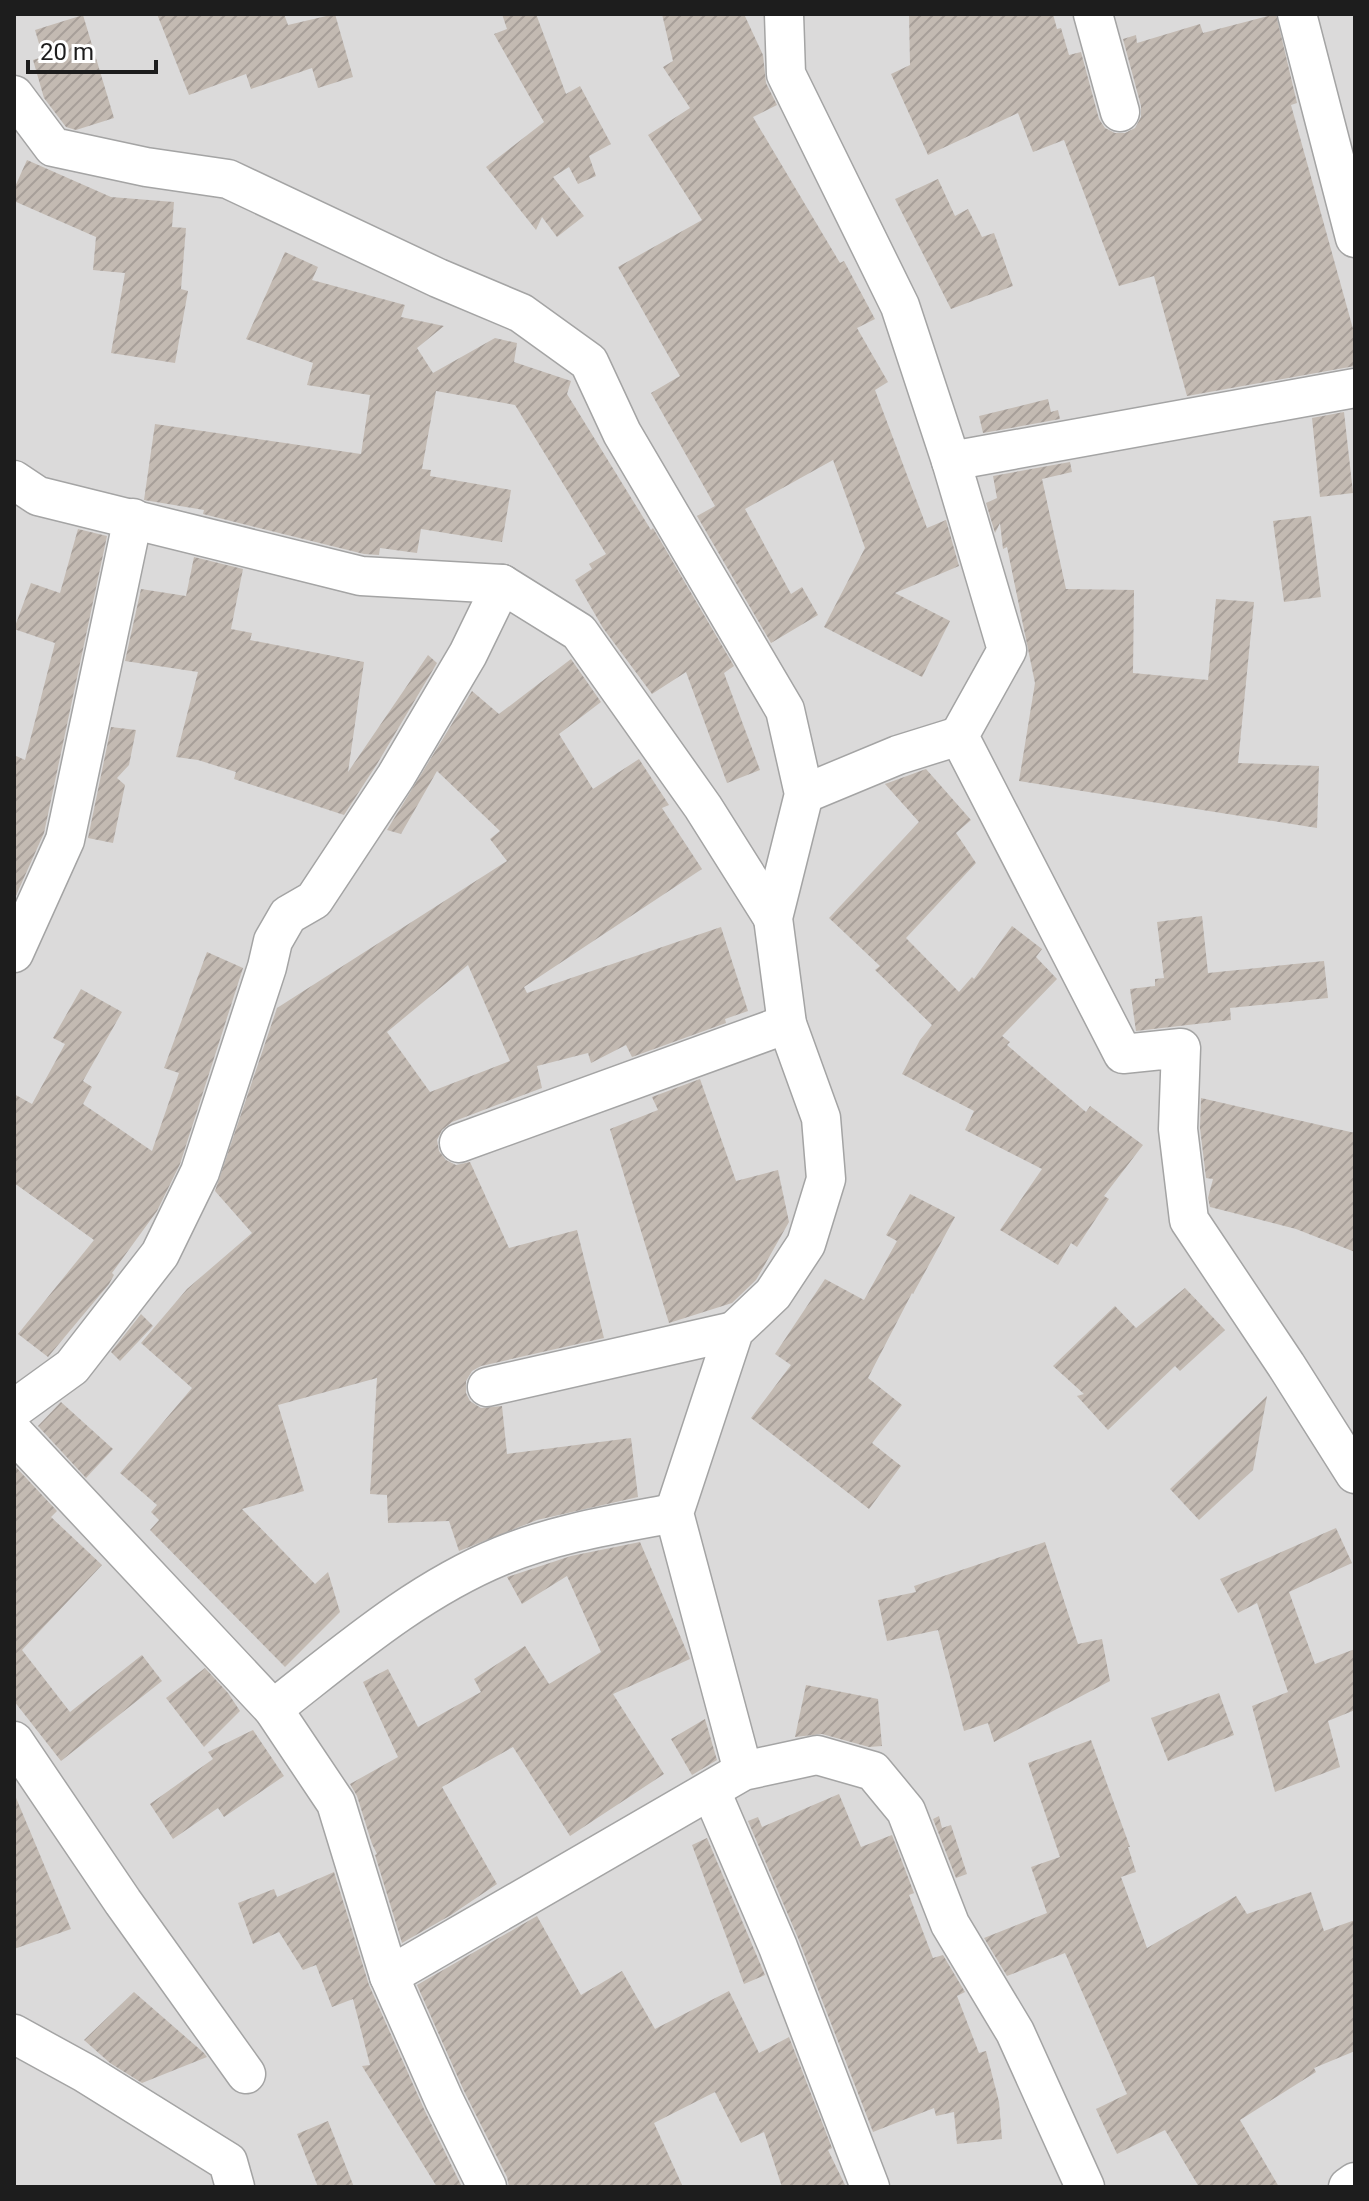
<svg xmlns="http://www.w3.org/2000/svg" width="1369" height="2201" viewBox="0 0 1369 2201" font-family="Roboto,sans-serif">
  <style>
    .residential { fill: #dbdada }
    .building { fill: url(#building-hatch); fill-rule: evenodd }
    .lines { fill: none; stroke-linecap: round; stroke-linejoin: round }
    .street-casing { stroke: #a4a4a4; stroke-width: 41 }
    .street { stroke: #fff; stroke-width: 38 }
  </style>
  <defs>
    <pattern id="building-hatch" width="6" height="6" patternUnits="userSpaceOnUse" patternTransform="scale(2)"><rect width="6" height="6" fill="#c3bab2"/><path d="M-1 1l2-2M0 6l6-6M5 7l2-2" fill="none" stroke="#a79f99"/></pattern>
  </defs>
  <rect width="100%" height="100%" fill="#eeebe3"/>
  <rect class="residential" x="14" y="14" width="1341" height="2173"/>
  <g class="building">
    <path d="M157 14H284L288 25 335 14 353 77 318 88 312 68 251 89 246 74 189 95Z"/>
    <path d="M502 14H536L566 94 580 86 611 144 589 156 596 176 578 184 569 167 553 177 584 216 557 237 542 217 536 230 486 167 544 122 494 34 507 29Z"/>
    <path d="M662 14H744L763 55 766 83 777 105 753 117 840 263 844 261 875 319 857 328 888 382 875 390 927 528 946 520 959 566 895 593 950 621 922 677 824 627 865 548 833 460 745 509 791 594 802 587 818 615 771 643 697 516 715 506 651 393 680 376 618 267 702 220 648 135 690 108 663 67 673 61Z"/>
    <path d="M909 14H1053L1057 29 1061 28 1069 55 1081 52 1099 119 1105 128 1115 133H1125L1135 128 1141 117V106L1123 39 1136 35 1137 43 1200 24 1203 33 1276 14 1297 103 1291 105 1355 336V366L1187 396 1154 276 1119 286 1064 140 1033 152 1018 113 928 155 891 74 910 65Z"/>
    <path d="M83 15 114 118 76 130 66 127 44 98 33 60 43 57 35 30Z"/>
    <path d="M27 160 111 197 174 202 172 227 186 228 181 289 188 291 175 363 111 353 125 273 93 270 96 237 14 201V189Z"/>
    <path d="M938 179 955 216 968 209 982 237 994 233 1013 286 951 309 895 199Z"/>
    <path d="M285 252 318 267 312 280 405 305 401 317 444 326 417 348 433 373 495 338 517 343 514 362 571 381 567 394 651 530 653 528 734 666 724 673 760 770 727 783 686 672 652 694 603 628 575 580 592 569 589 564 606 554 515 405 436 391 422 469 431 470 430 476 511 490 502 542 421 529 417 553 380 548 379 555 364 554 203 514 204 510 144 500 155 424 361 454 370 395 307 385 313 363 246 339Z"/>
    <path d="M1048 399 1051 412 1058 410 1060 419 983 433 979 416Z"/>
    <path d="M1344 412 1353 493 1320 497 1312 418Z"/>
    <path d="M1070 462 1072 472 1042 479 1066 589 1134 590 1133 673 1208 680 1216 599 1254 602 1238 763 1319 766 1317 828 1019 781 1035 683 1007 547 1003 549 1000 523 995 533 986 503 997 498 993 476Z"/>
    <path d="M1311 516 1321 597 1284 602 1273 521Z"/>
    <path d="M78 529 107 536 44 833 14 900V755L25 760 55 643 14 629 31 583 60 593Z"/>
    <path d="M194 557 243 569 231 629 252 633 250 640 364 662 348 772 428 655 437 663 377 764 344 815 234 779 236 772 198 760 176 757 198 672 125 661 141 589 186 596Z"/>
    <path d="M571 659 601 702 559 734 593 789 639 759 669 805 662 808 702 869 524 987 527 993 721 927 748 1011 725 1019 726 1023 632 1057 626 1045 591 1063 588 1053 537 1066 542 1088 452 1122 442 1130 437 1140 439 1151 446 1160 456 1165 470 1162 509 1248 577 1230 604 1338 481 1366 472 1371 466 1381V1393L470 1401 481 1408 502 1406 507 1454 631 1438 638 1497 537 1520 459 1551 449 1521 388 1523 387 1495 370 1494 377 1378 278 1405 304 1491 242 1509 315 1584 328 1572 340 1612 285 1667 150 1530 159 1520 151 1512 157 1505 120 1473 192 1388 141 1343 187 1289 252 1233 215 1191 277 1008 507 861 490 839 500 831 437 771 401 834 387 830 472 691 499 714ZM468 965 510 1061 430 1092 387 1032Z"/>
    <path d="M111 727 136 730 129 765 117 778 125 785 113 843 88 838Z"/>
    <path d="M926 769 971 820 956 833 976 863 906 938 959 992 972 977 974 979 1012 926 1042 949 1036 957 1057 979 1002 1036 1010 1042 1007 1045 1086 1112 1090 1106 1143 1145 1104 1196 1109 1199 1077 1247 1071 1243 1058 1265 1000 1230 1042 1169 965 1130 974 1111 902 1074 920 1040 932 1025 875 970 880 966 829 918 919 822 885 784Z"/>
    <path d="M1202 916 1208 973 1324 961 1328 998 1230 1008 1231 1020 1136 1031 1130 989 1155 986V979L1164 978 1157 922Z"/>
    <path d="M207 952 243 968 180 1164 157 1211 112 1273 114 1275 109 1284 48 1357 18 1334 94 1240 14 1183V1094L32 1104 65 1044 53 1038 81 989 122 1012 83 1081 92 1087 83 1104 152 1151 179 1073 164 1068Z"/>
    <path d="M700 1079 736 1181 778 1170 789 1222 756 1280 732 1303 669 1323 610 1129 658 1110 652 1097Z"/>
    <path d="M1201 1098 1355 1133V1252L1296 1229 1210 1207 1208 1198 1213 1179 1206 1178 1200 1128Z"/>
    <path d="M910 1194 955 1217 913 1294 912 1293 868 1378 902 1405 872 1443 901 1466 869 1509 751 1418 791 1365 775 1354 825 1279 864 1300 897 1241 886 1235Z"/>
    <path d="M1185 1288 1225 1330 1180 1371 1175 1366 1108 1430 1077 1396 1084 1394 1053 1366 1115 1306 1136 1328Z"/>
    <path d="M141 1314 153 1326 120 1361 111 1352Z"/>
    <path d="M1267 1396 1253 1470 1199 1520 1170 1489Z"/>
    <path d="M61 1402 113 1449 86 1478 38 1426Z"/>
    <path d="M14 1465 57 1511 51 1517 102 1565 22 1650 70 1712 142 1655 162 1681 61 1761 14 1701Z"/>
    <path d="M1336 1528 1352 1563 1289 1592 1315 1664 1355 1649V1710L1328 1721 1340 1767 1275 1792 1252 1706 1288 1692 1257 1603 1238 1613 1220 1579Z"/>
    <path d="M640 1542 690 1659 613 1694 664 1774 570 1836 513 1747 442 1787 497 1884 451 1915 402 1943 375 1855 377 1854 372 1844 357 1796 350 1784 398 1757 363 1682 388 1669 418 1727 481 1692 474 1679 525 1646 549 1684 601 1652 567 1576 522 1604 507 1577 571 1556Z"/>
    <path d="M1045 1542 1078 1644 1102 1639 1110 1681 994 1742 988 1723 964 1731 938 1630 887 1641 878 1600 916 1592 914 1586Z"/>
    <path d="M205 1668 228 1693 240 1711 204 1747 166 1698Z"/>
    <path d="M806 1685 878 1699 882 1746 869 1747 822 1734 795 1737Z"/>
    <path d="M1219 1693 1234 1735 1168 1761 1151 1718Z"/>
    <path d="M705 1719 717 1760 692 1775 671 1739Z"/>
    <path d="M253 1730 284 1776 224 1817 218 1808 173 1839 150 1804 213 1759 208 1752Z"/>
    <path d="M1091 1740 1130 1847H1128L1136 1872 1121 1877 1147 1948 1236 1896 1247 1914 1311 1892 1324 1931 1355 1920V2051L1314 2068 1316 2072 1240 2120 1279 2187H1199L1165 2130 1117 2154 1096 2109 1127 2094 1065 1953 1007 1976 984 1938 1047 1913 1031 1867 1060 1857 1028 1763Z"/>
    <path d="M14 1793 71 1929 14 1949Z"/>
    <path d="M839 1794 861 1847 892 1835 914 1893 909 1895 933 1958 943 1955 965 1992 957 1996 979 2053 986 2051 999 2102 1002 2139 957 2144 954 2112 936 2116 934 2108 873 2132 798 1938 748 1821 758 1817 762 1827Z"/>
    <path d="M939 1816 942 1828 951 1825 967 1874 956 1878 933 1819Z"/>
    <path d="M707 1838 765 1975 744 1984 692 1845Z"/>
    <path d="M334 1872 369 1985 424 2109 462 2187H437L362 2066 370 2065 353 1999 332 2007 316 1965 303 1970 279 1932 253 1944 238 1903 274 1889 277 1897Z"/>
    <path d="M537 1916 581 1995 622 1971 655 2029 729 1991 759 2053 789 2037 832 2148 828 2150 846 2187H782L764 2132 741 2143 715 2092 654 2123 683 2187H509L507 2177 464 2091 417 1985Z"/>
    <path d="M134 1992 204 2053 207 2057 142 2083 110 2063 84 2040Z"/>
    <path d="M328 2121 354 2187H318L297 2134Z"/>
  </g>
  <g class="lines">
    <defs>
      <g id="street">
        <path d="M784 14 786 74 900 306 951 461 1007 650 959 736 1123 1054 1181 1048 1178 1129 1189 1220 1286 1365 1355 1474"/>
        <path d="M1093 14 1120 112"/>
        <path d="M1297 14 1355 238"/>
        <path d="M14 95 53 147 146 167 228 179 438 278 521 313 589 362 622 433 785 710 804 794 773 918 787 1024 821 1118 826 1179 806 1244 773 1294 734 1331 674 1513 743 1771"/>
        <path d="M951 461 1355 388"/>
        <path d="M14 480 38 496 361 576 502 584 579 632 703 807 773 918"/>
        <path d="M804 794 898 755 959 736"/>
        <path d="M14 953 65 840 133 518"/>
        <path d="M459 1143 787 1024"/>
        <path d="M487 1387 734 1331"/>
        <path d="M14 1409 72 1367 160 1254 200 1172 267 967 273 941 288 915 314 900 396 776 468 654 502 584"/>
        <path d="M14 1433 273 1709 336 1803 389 1976 444 2100 487 2187"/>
        <path d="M273 1709C345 1653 416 1591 501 1556 557 1533 616 1524 674 1513"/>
        <path d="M14 1741 123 1902 246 2074"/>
        <path d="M711 1791 778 1947 870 2187"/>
        <path d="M389 1976 743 1771 817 1755 873 1771 906 1811 950 1924 1015 2032 1085 2187"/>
        <path d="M14 2034 85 2073 228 2162 235 2187"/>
        <path d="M1348 2187 1355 2182"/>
      </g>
    </defs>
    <use href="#street" class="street-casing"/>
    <use href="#street" class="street"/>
  </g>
  <rect width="1369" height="2201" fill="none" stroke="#1d1d1d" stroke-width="32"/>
  <path d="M28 60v12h128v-12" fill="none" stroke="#1d1d1d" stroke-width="4"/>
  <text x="40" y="60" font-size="24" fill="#1d1d1d" stroke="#ffffff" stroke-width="6" paint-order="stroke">20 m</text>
</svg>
